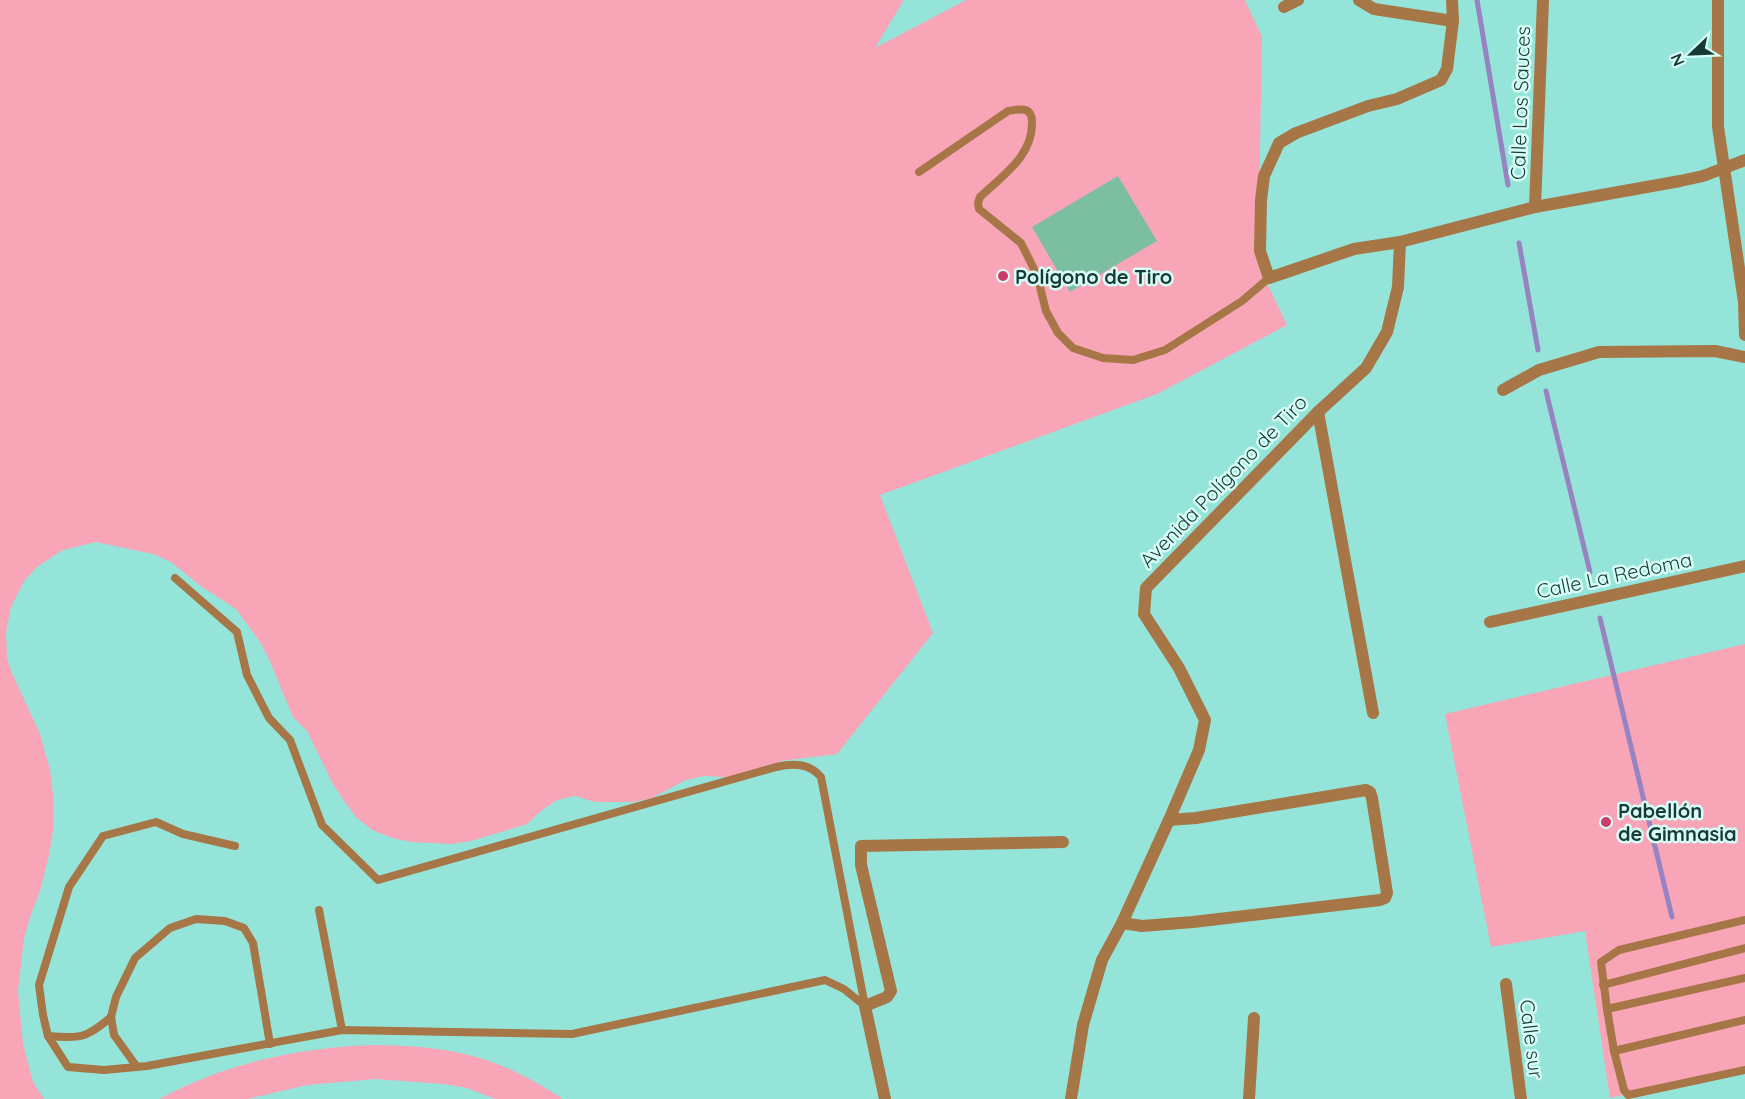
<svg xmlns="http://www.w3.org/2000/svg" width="1745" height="1099" viewBox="0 0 1745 1099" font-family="Quicksand,sans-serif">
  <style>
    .green { fill: #f8a5b7 }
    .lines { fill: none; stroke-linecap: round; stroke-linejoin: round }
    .stream { stroke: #9782c2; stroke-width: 5 }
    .building { fill: #7cbea1 }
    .service { stroke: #a67646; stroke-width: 8 }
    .minor { stroke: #a67646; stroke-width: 12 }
    .poi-dot { fill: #ca3d6a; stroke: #d7fdf7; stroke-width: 2 }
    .labels { text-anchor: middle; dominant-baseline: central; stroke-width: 5; stroke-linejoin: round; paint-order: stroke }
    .street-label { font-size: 20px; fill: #183935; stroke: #d7fdf7 }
    .poi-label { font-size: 20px; font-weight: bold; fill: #183935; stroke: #d7fdf7; text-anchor: start }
  </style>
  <rect width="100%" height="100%" fill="#95e4da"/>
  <g class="green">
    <path d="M0 0H904L875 48 966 0H1245L1262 37 1258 264 1287 325 1157 394 880 495 933 633 837 754 780 761 772 769 742 778 704 776 686 780 652 798 633 802H595L575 796 557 800 541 811 527 824 471 841 451 844 411 842 392 838 372 830 356 817 344 801 333 784 307 731 293 717 269 659 260 642 236 609 202 587 171 562 153 554 96 542 63 550 38 566 24 581 11 607 6 632 7 657 11 671 40 734 50 770 53 794V831L49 855 40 891 31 914 24 939 18 991 23 1044 33 1082 44 1099H0Z"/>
    <path d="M1745 644V1067L1610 1098 1585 931 1491 947 1445 714Z"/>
    <path d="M375 1045C452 1046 498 1056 563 1099H495L467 1088 443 1084 375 1079 307 1085 248 1099H159C226 1063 300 1047 375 1045Z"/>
  </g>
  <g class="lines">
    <g class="stream">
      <path d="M1477 0 1508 185"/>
      <path d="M1519 243 1538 350"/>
      <path d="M1546 391 1590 572"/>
      <path d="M1600 618 1672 917"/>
    </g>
  </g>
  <path class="building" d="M1118 176 1157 241 1070 292 1032 227Z"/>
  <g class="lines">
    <g class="service">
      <path d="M919 172 1008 111C1020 109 1032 106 1032 122 1033 156 1003 175 980 197L978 203 979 209 1021 243 1037 275 1046 311 1058 333 1073 348 1103 358 1133 360 1165 350 1242 301 1269 278"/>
      <path d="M175 578 237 632 247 675 269 718 290 740 322 825 378 880 776 767C793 763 809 763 821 777L865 1006"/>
      <path d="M235 846 183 834 156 822 103 836 69 887 39 985 43 1015 48 1036 68 1067 104 1070 147 1066 342 1030 572 1034 825 980 844 989 865 1006"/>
      <path d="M319 910 342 1030"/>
      <path d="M1745 920 1619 950 1601 962 1607 1009 1745 978"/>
      <path d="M1603 985 1745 948"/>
      <path d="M1607 1009 1614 1051 1624 1090 1628 1095 1745 1070"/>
      <path d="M48 1036C80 1039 87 1038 111 1017"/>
      <path d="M1614 1051 1745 1020"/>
      <path d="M137 1067 114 1035 111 1017 116 997 135 958 170 928 196 919 225 921 244 928 253 943 270 1044"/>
    </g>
    <g class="minor">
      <path d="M1359 0 1374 9 1453 21"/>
      <path d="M1718 0V127L1744 302 1745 335"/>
      <path d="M1284 7 1298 0"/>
      <path d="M1535 207 1543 0"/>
      <path d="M1400 242 1354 249 1269 278 1260 251 1261 200 1264 176 1279 143 1296 133 1368 106 1397 99 1441 80 1447 69 1453 21 1452 0"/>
      <path d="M1503 390 1539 370 1599 352 1715 351 1745 357"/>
      <path d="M1318 412 1373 713"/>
      <path d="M1490 622 1745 566"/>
      <path d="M1122 923 1142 926 1193 922 1380 900 1385 898 1387 893 1372 798 1370 792 1366 790 1196 818 1169 820"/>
      <path d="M1506 984 1521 1099"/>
      <path d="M885 1099 865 1006 887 997 891 991 861 865V846L1063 842"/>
      <path d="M1071 1099 1083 1025 1102 960 1122 923 1169 820 1199 750 1205 720 1179 668 1144 614 1146 588 1318 412 1366 368 1387 332 1398 287 1400 242 1535 207 1680 181 1703 176 1745 160"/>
      <path d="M1249 1099 1254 1018"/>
    </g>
  </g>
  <g class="poi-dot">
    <circle cx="1003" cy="276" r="6"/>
    <circle cx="1606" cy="822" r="6"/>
  </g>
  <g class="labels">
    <g class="street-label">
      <text transform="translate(1520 103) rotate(-88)">Calle Los Sauces</text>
      <text transform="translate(1223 481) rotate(-46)">Avenida Polígono de Tiro</text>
      <text transform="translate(1614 575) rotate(-12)">Calle La Redoma</text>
      <text transform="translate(1532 1039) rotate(83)">Calle sur</text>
    </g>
    <g class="poi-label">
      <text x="1015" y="276">Polígono de Tiro</text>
      <text x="1618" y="810">Pabellón<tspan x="1618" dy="23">de Gimnasia</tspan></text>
    </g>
  </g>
  <g transform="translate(1691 54) rotate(247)" stroke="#d7fdf7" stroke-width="4.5" paint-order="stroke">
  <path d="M0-4.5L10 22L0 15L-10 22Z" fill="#183935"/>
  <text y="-9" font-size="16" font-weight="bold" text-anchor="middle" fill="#183935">N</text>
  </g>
</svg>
